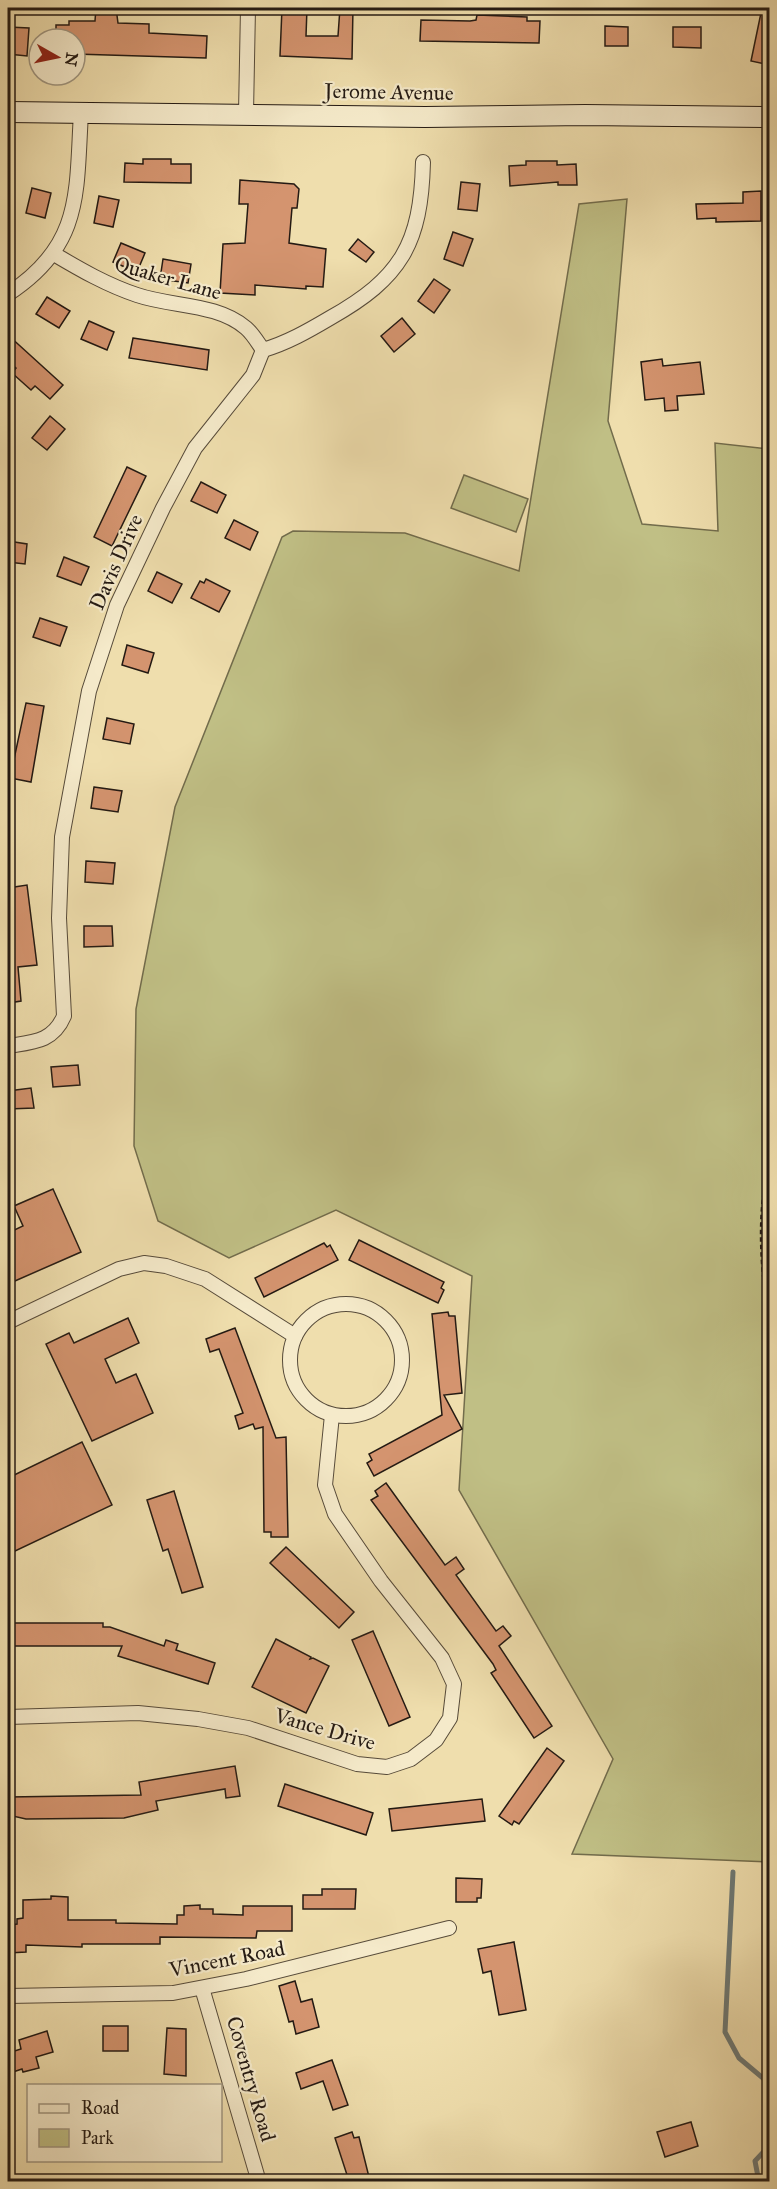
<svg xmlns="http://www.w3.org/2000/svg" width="777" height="2189" viewBox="0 0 777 2189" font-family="'IM FELL Great Primer',serif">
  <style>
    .green { fill: #c0bf85; stroke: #726c4c; stroke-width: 1.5 }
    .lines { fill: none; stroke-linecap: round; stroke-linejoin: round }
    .stream { stroke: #6e7975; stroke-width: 5 }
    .building { fill: #d4946f; stroke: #241a13; stroke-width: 1.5 }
    .minor-casing { stroke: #574b3a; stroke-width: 16 }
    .secondary-casing { stroke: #241a13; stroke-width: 22 }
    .path { stroke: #241a13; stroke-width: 3; stroke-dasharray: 4.5 3; stroke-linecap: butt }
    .minor { stroke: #f5eaca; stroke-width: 14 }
    .secondary { stroke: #f5eaca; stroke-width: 20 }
    .labels { text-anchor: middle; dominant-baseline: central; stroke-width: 4.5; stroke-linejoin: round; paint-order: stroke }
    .street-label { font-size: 21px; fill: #241a13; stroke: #f5eaca }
  </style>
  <rect width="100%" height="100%" fill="#efdead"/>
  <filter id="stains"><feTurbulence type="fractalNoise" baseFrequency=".00333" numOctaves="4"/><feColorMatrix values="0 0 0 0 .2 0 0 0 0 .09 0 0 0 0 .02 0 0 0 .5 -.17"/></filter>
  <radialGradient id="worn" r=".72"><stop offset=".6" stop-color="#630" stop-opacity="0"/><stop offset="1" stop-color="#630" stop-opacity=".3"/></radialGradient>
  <g class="green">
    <path d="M627 199 608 421 642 524 718 531 715 443 769 449V1862L572 1854 613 1759 459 1490 472 1276 336 1210 229 1258 158 1221 134 1146 136 1009 175 807 282 537 293 531 405 533 519 571 579 204Z"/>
    <path d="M464 475 528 499 516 532 451 508Z"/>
  </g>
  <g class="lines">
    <g class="stream">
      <path d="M733 1872 725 2032 739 2058 770 2084"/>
      <path d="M759 2182 755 2161 770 2145"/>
    </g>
  </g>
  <g class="building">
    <path d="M96 8H116L118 23 149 24V33L207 36 206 58 75 54V39H56V25H69V21H95Z"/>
    <path d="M282 8H307L306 36H338L340 8H353L352 59 280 56Z"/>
    <path d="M762 8H770V65L751 61Z"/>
    <path d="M477 15 527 17V21H540L539 43 420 41 421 20 470 21 476 20Z"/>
    <path d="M605 26 628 27V46H605Z"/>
    <path d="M8 27 29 28 27 56 8 54Z"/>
    <path d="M673 27H701V48L673 47Z"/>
    <path d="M143 159H171V164H191V183L124 182 125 163 143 164Z"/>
    <path d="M526 161H557V165L576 164 577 185H558V182L510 186 509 166 526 165Z"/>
    <path d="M240 180 294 184 299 189 297 208H292L289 243 326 249 323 287 306 286V289L255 285V295L220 293 223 244 245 243 248 204H239Z"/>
    <path d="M461 182 480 184 477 211 458 209Z"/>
    <path d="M32 188 51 193 45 218 26 213Z"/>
    <path d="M761 191V221L716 222V218L697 219 696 204 743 203V192Z"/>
    <path d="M99 196 119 200 113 227 94 223Z"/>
    <path d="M453 232 473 239 463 266 444 259Z"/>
    <path d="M358 239 374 252 366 262 349 250Z"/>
    <path d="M121 243 145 253 137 272 113 262Z"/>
    <path d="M163 259 191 264 188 283 160 279Z"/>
    <path d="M434 279 450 290 434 313 418 301Z"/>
    <path d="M47 297 70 311 59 328 36 314Z"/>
    <path d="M402 318 415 334 394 352 381 336Z"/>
    <path d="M89 321 114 332 107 350 81 339Z"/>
    <path d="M8 335 63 385 50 399 35 386 31 390 12 373 16 368 8 361Z"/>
    <path d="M133 338 209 350 207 370 129 358Z"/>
    <path d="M662 359 663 366 700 362 704 394 677 396 678 410 665 411 664 398 645 400 641 362Z"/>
    <path d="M50 416 65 429 47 450 32 438Z"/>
    <path d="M127 467 146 476 112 546 94 537Z"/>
    <path d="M201 482 226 495 217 513 191 501Z"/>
    <path d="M234 520 258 532 250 550 225 538Z"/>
    <path d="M8 541 27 544 25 564 8 562Z"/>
    <path d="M64 557 89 567 81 585 57 576Z"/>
    <path d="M157 572 182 584 172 603 148 591Z"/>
    <path d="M206 579 230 591 219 612 191 598 200 581 204 583Z"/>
    <path d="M40 618 67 627 60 646 33 637Z"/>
    <path d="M127 645 154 653 148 673 122 665Z"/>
    <path d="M26 703 44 706 31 782 10 778Z"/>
    <path d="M107 718 134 724 130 744 103 739Z"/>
    <path d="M94 787 122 791 118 812 91 808Z"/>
    <path d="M86 861 115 863 113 884 85 882Z"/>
    <path d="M27 885 37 965 18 967 21 1001 8 1003 9 948H14V938L8 888Z"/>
    <path d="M84 926H112L113 946 84 947Z"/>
    <path d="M78 1065 80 1085 53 1087 51 1067Z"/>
    <path d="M31 1088 34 1108 8 1109V1091Z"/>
    <path d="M53 1189 81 1252 8 1284V1233L23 1226 14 1206Z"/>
    <path d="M359 1240 444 1282 441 1288 444 1290 438 1303 349 1260Z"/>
    <path d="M324 1243 327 1247 330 1245 338 1260 264 1297 255 1278Z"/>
    <path d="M448 1312 449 1316H455L462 1393 444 1395 462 1429 374 1476 367 1463 372 1460 369 1454 442 1415 432 1314Z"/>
    <path d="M128 1318 139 1343 105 1359 116 1383 136 1374 153 1413 92 1441 46 1344 69 1333 74 1343Z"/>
    <path d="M235 1328 276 1438 286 1437 288 1537H271V1532H264L263 1427 255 1429 253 1424 239 1429 235 1416 243 1413 219 1349 210 1352 206 1339Z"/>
    <path d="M82 1442 112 1505 13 1552 8 1541V1478Z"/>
    <path d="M386 1483 445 1565 456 1557 464 1569 456 1575 496 1631 503 1626 511 1636 499 1646 552 1726 534 1738 491 1673 496 1670 493 1664 371 1500 378 1496 375 1491Z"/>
    <path d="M174 1491 203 1587 182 1593 168 1549 163 1551 147 1500Z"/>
    <path d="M286 1547 354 1612 339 1628 270 1563Z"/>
    <path d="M10 1623H103V1627H110L164 1646 166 1640 178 1644 176 1650 215 1663 208 1684 118 1656 122 1646H10Z"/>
    <path d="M373 1631 410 1717 389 1726 352 1640Z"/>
    <path d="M276 1639 311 1657 310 1659 313 1658 329 1666 306 1713 252 1687Z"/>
    <path d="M547 1748 564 1761 519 1824 514 1821 512 1825 499 1816Z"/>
    <path d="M235 1766 240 1796 226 1798 225 1789 156 1801 158 1810 124 1818 26 1819 8 1815V1797L141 1795 139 1782Z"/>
    <path d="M285 1784 373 1813 366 1835 278 1806Z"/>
    <path d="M482 1799 485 1821 392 1831 389 1809Z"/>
    <path d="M456 1878 482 1879 481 1898H477V1902H456Z"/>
    <path d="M322 1889H356L355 1909H303V1895H322Z"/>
    <path d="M51 1896 68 1897V1920H116V1923L177 1924V1915H184V1906L200 1905V1909H213V1914L243 1915V1906H292V1931H257L256 1938 160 1937V1944H82V1947L26 1945V1952L8 1953V1925L17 1924V1919L23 1918V1900L51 1899Z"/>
    <path d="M514 1942 526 2010 499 2015 491 1971 483 1973 478 1949Z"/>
    <path d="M295 1981 301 2002 312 1999 319 2027 296 2034 293 2021 289 2022 279 1986Z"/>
    <rect x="103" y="2026" width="25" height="25"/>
    <path d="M167 2028 186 2029V2076L164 2074Z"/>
    <path d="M47 2031 53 2052 36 2057 39 2068 23 2072 22 2069 13 2072 8 2053 21 2049 19 2040Z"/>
    <path d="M332 2060 348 2105 333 2110 323 2081 301 2089 296 2073Z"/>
    <path d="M691 2122 698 2146 665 2157 657 2132Z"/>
    <path d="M352 2132 354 2138 359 2137 370 2181H349L335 2138Z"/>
  </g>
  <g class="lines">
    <defs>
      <g id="minor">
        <path d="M246 113 248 8"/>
        <path d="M54 254C81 270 107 285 137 295 172 307 217 303 246 328 253 334 258 343 263 350"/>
        <path d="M8 294C83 245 76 193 81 113"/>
        <path d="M263 350C287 343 308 331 330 318 401 278 421 244 423 162"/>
        <path d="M8 1046C33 1042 53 1042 64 1016L59 918 62 837 89 691 117 605 163 508 195 448 253 375 263 350"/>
        <circle cx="346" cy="1360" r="56"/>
        <path d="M8 1322 119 1269 144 1263 166 1266 205 1279 295 1336"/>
        <path d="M8 1717 138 1713 198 1719 248 1728 357 1764 387 1767 411 1759 436 1740 450 1718 454 1684 442 1658 381 1581 335 1514 325 1485 332 1415"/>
        <path d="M202 1988 259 2182"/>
        <path d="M8 1996 173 1993 246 1979 449 1928"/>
      </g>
      <path id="secondary" d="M8 112 425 117 585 115 770 117"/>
    </defs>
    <use href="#minor" class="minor-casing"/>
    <use href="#secondary" class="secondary-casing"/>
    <path class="path" d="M770 1163C756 1211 761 1275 770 1324"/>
    <use href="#minor" class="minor"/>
    <use href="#secondary" class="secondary"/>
  </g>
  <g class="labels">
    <g class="street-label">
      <text transform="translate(389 92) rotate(1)">Jerome Avenue</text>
      <text transform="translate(168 278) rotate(16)">Quaker Lane</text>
      <text transform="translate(116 562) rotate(-66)">Davis Drive</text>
      <text transform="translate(325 1729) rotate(16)">Vance Drive</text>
      <text transform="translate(227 1959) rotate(-11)">Vincent Road</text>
      <text transform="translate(251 2079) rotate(74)">Coventry Road</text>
    </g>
  </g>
  <rect width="777" height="2189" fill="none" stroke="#efdead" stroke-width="30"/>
  <rect x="9" y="9" width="759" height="2171" fill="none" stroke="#241a13" stroke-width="3"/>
  <rect x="15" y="15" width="747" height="2159" fill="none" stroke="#241a13" stroke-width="1.5"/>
  <rect x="27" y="2084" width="195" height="78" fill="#f5eaca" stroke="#a19781" stroke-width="1.5"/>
  <rect x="39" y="2104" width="30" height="9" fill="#f5eaca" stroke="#a19781" stroke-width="1.5"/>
  <text x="81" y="2114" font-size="18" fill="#241a13">Road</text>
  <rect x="39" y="2129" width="30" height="18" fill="#c0bf85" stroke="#a19781" stroke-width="1.5"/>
  <text x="81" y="2144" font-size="18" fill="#241a13">Park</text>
  <g transform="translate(57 57) rotate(99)"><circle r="28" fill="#f5eaca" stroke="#a19781" stroke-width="1.5"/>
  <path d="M0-4.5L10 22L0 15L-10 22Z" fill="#8f2418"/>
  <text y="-9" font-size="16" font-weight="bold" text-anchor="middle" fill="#241a13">N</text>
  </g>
  <rect width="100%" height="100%" filter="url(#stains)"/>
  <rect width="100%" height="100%" fill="url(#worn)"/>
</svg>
